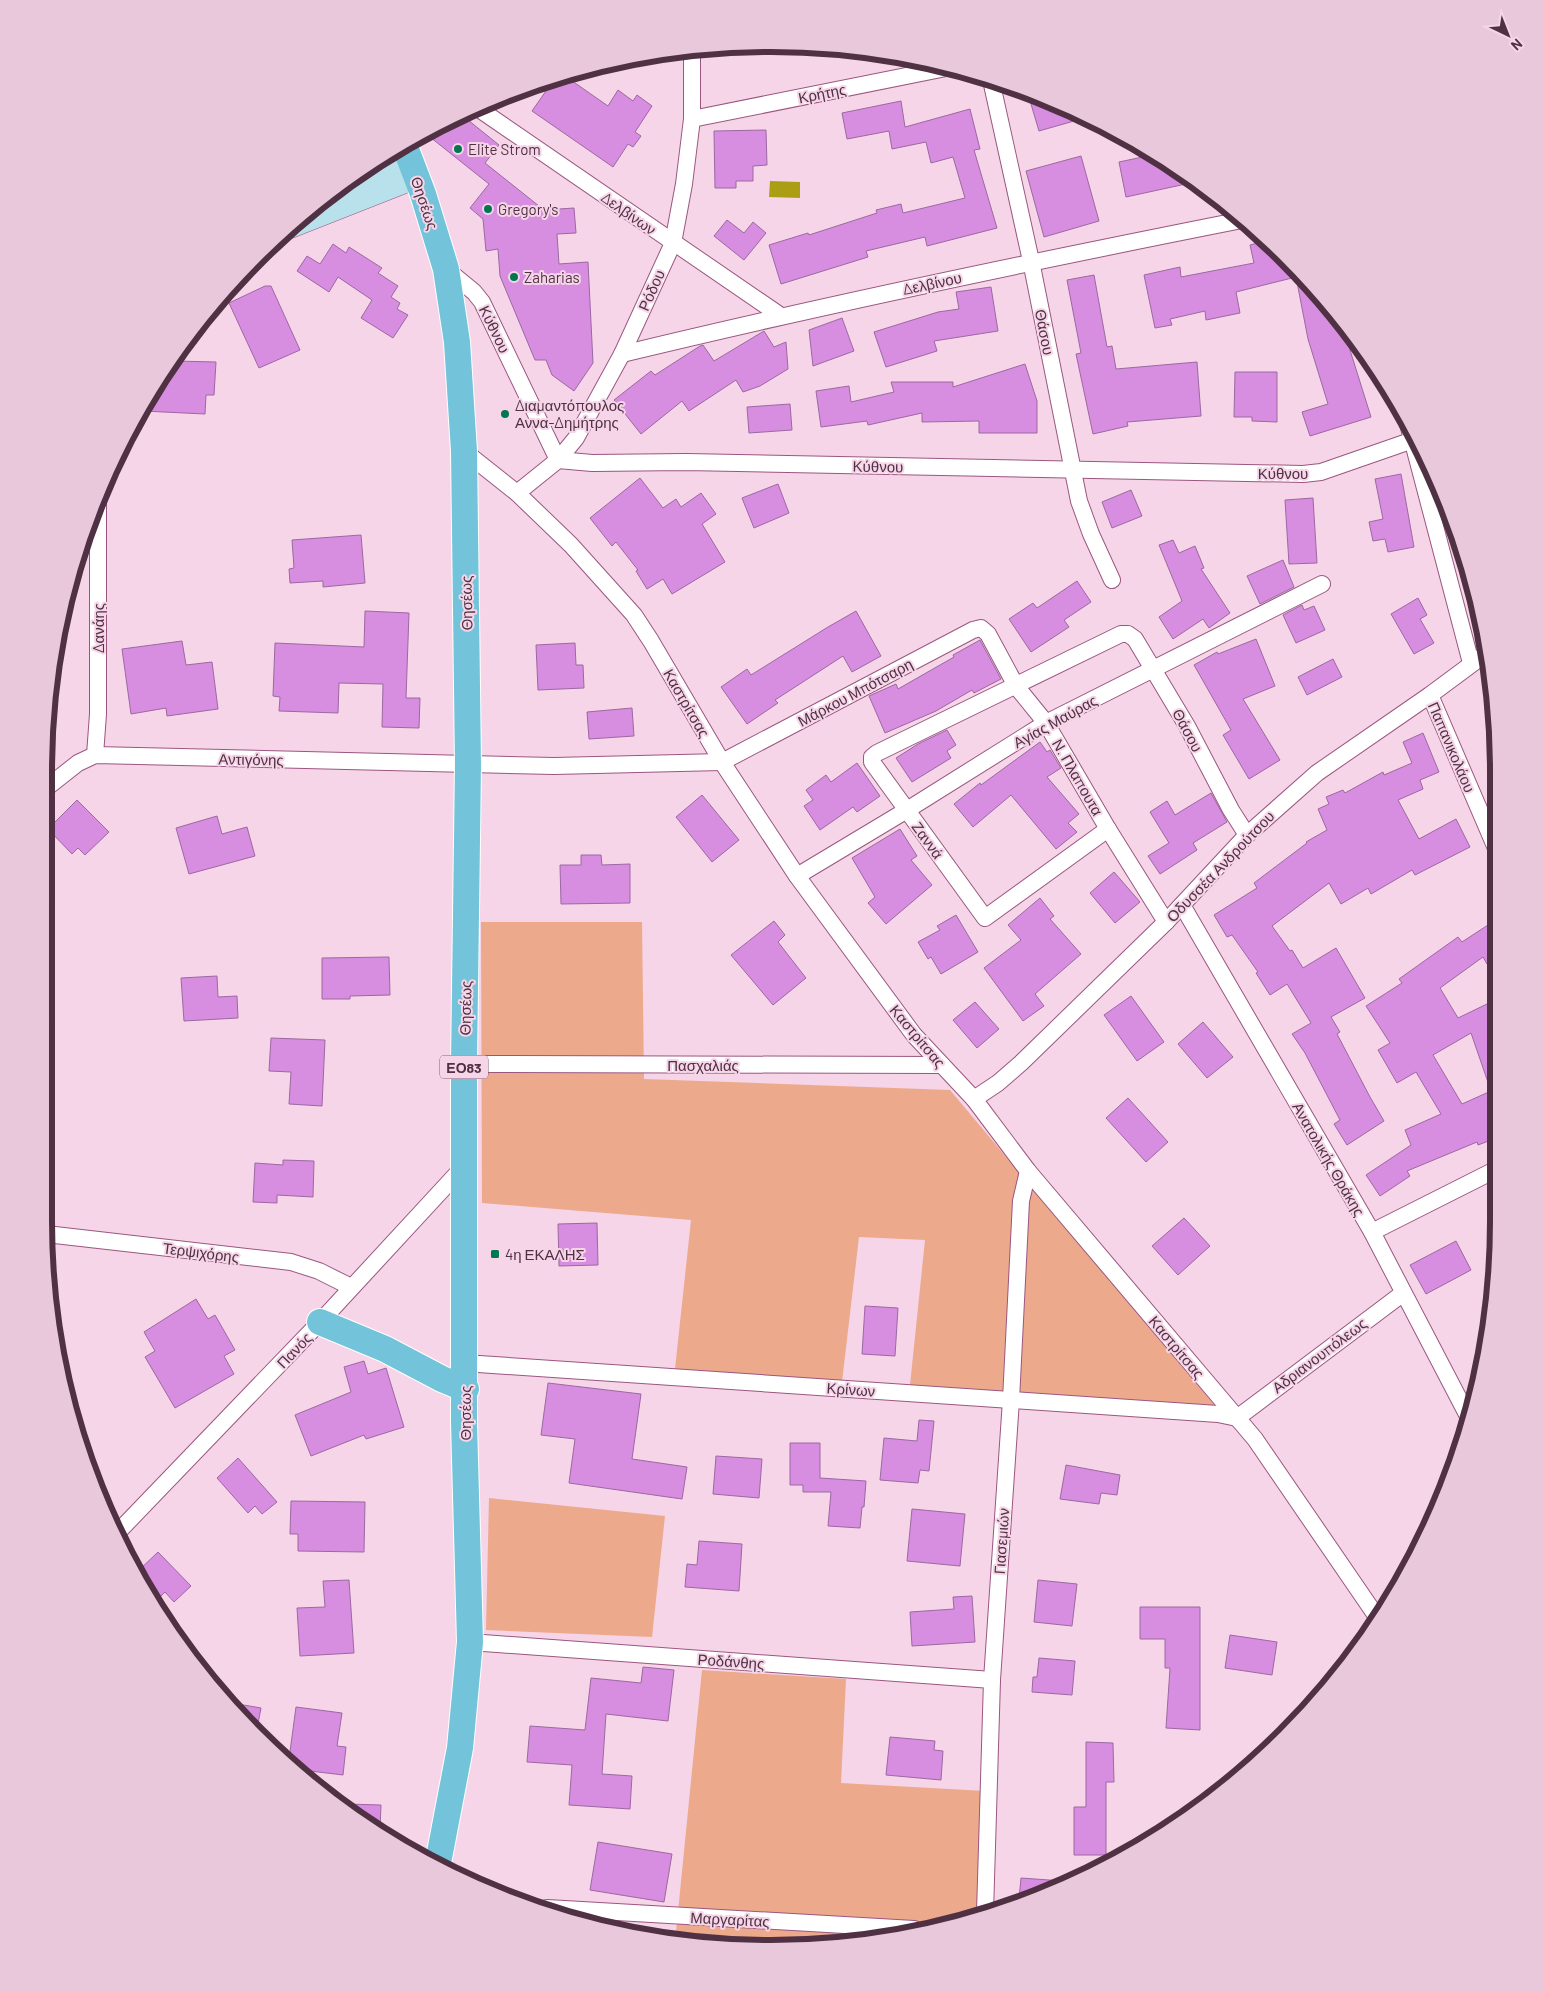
<svg xmlns="http://www.w3.org/2000/svg" width="1543" height="1992" viewBox="0 0 1543 1992" font-family="Barlow,sans-serif">
  <style>
    .green { fill: #eda98c }
    .water { fill: #ab9e14 }
    .building { fill: #d78de0; stroke: #9d68a2; fill-rule: evenodd }
    .lines { fill: none; stroke-linecap: round; stroke-linejoin: round }
    .street-casing { stroke: #9b5680; stroke-width: 18 }
    .secondary-casing { stroke: #9b5680; stroke-width: 25 }
    .primary-casing { stroke: #fff; stroke-width: 28 }
    .street { stroke: #fff; stroke-width: 16 }
    .secondary { stroke: #b9e1ec; stroke-width: 24 }
    .primary { stroke: #73c4da; stroke-width: 26 }
    .poi-dot { fill: #007651; stroke: #f5d5e7; stroke-width: 2 }
    .labels { text-anchor: middle; dominant-baseline: central; stroke-width: 4; stroke-linejoin: round; paint-order: stroke }
    .shield { fill: #f5d5e7; stroke: #816274; stroke-width: 1 }
    .shield-label { font-size: 14px; font-weight: bold; fill: #4f3143 }
    .street-label { font-size: 15px; fill: #4f3143; stroke: #f5d5e7 }
    .poi-label { font-size: 15px; fill: #4f3143; stroke: #f5d5e7; text-anchor: start }
    .rim { fill: none; stroke: #4f3143; stroke-width: 6 }
  </style>
  <rect width="100%" height="100%" fill="#f5d5e7"/>
  <g class="green">
    <path d="M481 922H642L644 1079 950 1090 1218 1409 910 1385 925 1240 859 1237 842 1382 675 1369 691 1220 482 1203Z"/>
    <path d="M489 1498 665 1516 652 1637 486 1630Z"/>
    <path d="M702 1670 846 1679 841 1783 985 1791 980 1915 960 1923 772 1948 638 1931 676 1932Z"/>
  </g>
  <path class="water" d="M770 181 800 182V198L769 197Z"/>
  <g class="building">
    <path d="M565 76 608 106 618 90 633 101 637 95 652 106 635 132 641 136 633 147 628 144 613 167 532 111 555 78Z"/>
    <path d="M1028 94 1047 101 1088 117 1039 131Z"/>
    <path d="M901 101 905 127 970 109 980 149 974 150 997 228 927 246 925 237 866 251 868 257 781 284 769 245 808 233 809 235 877 213 876 210 901 204 903 213 965 198 953 157 931 163 926 142 892 149 889 131 847 139 842 113Z"/>
    <path d="M463 116 499 145 485 163 544 210 574 208 576 233 557 234 559 264 588 262 593 363 574 391 552 375 546 360H535L500 276 498 249 486 251 483 219 470 208 489 184 430 137 437 128Z"/>
    <path d="M766 130 767 165 753 166V181H736V188H715L714 131Z"/>
    <path d="M1152 155 1157 158 1195 182 1126 197 1119 162Z"/>
    <path d="M1081 156 1099 221 1044 237 1026 171Z"/>
    <path d="M727 220 744 233 753 222 766 233 744 260 714 236Z"/>
    <path d="M1265 241 1318 291 1346 330 1350 350 1371 417 1310 436 1302 412 1328 404 1308 339 1296 277 1236 292 1240 313 1206 320 1205 311 1170 319 1172 325 1155 328 1144 275 1180 267 1181 277 1254 263 1250 245Z"/>
    <path d="M333 244 346 253 349 247 382 268 378 273 398 286 391 297 400 303 397 309 408 315 393 338 361 318 372 300 338 277 329 292 297 271 307 256 320 264Z"/>
    <path d="M1094 275 1107 347 1112 346 1116 369 1197 362 1201 416 1127 422 1128 426 1093 434 1076 354 1081 353 1067 280Z"/>
    <path d="M265 286H271L300 350 259 368 229 303Z"/>
    <path d="M991 287 998 331 934 341 937 351 886 367 874 332 938 312 959 309 956 292Z"/>
    <path d="M842 318 854 351 813 366 809 330Z"/>
    <path d="M764 331 774 347 786 342 788 369 760 386 743 392 736 380 689 411 682 401 641 434 614 400 651 371 655 375 700 346 703 345 714 361Z"/>
    <path d="M174 361 216 362 214 395H206L205 414 143 411Z"/>
    <path d="M1025 364 1037 401V433H979V421L922 422V413L868 425 867 421 821 427 816 391 849 386 851 402 894 392 891 382H953V387Z"/>
    <path d="M1235 372H1277V422L1252 421V417H1234Z"/>
    <path d="M790 404 792 430 749 433 747 407Z"/>
    <path d="M1401 474 1414 547 1388 552 1385 539 1373 541 1369 522 1383 519 1375 479Z"/>
    <path d="M640 478 663 508 676 499 681 507 701 493 716 514 702 524 725 562 672 594 663 579 647 589 636 571 638 570 616 542 612 546 590 518Z"/>
    <path d="M778 484 789 513 754 528 742 498Z"/>
    <path d="M1131 490 1142 516 1112 528 1102 502Z"/>
    <path d="M1313 498 1317 563 1289 564 1285 500Z"/>
    <path d="M361 535 365 583 323 587V581L290 583 289 569 294 568 292 540Z"/>
    <path d="M1173 540 1179 553 1195 546 1204 568 1201 569 1230 613 1209 628 1203 619 1173 639 1159 617 1182 601 1159 545Z"/>
    <path d="M1283 560 1294 587 1260 604 1247 576Z"/>
    <path d="M1077 581 1091 602 1064 620 1069 627 1031 652 1009 619 1033 603 1037 608Z"/>
    <path d="M1418 598 1427 615 1420 619 1434 643 1414 654 1391 614Z"/>
    <path d="M1302 605 1304 610 1314 606 1325 630 1296 643 1283 615Z"/>
    <path d="M365 611 409 613 406 698H420L419 728 382 727 383 684 339 683 338 713 279 711 280 697 273 696 275 643 364 647Z"/>
    <path d="M856 611 881 656 852 672 843 656 775 700 778 703 747 724 721 687 747 669 751 675 828 627Z"/>
    <path d="M1256 639 1275 686 1243 699 1280 760 1249 779 1223 735 1231 730 1194 665 1217 652 1218 654Z"/>
    <path d="M980 640 1001 679 974 693 972 690 936 711 885 733 869 696 896 684 898 689 954 657 953 655Z"/>
    <path d="M182 641 186 665 212 662 218 709 167 716 166 708 131 714 122 649Z"/>
    <path d="M575 643 576 665H583L584 688 538 690 536 645Z"/>
    <path d="M1333 659 1342 677 1307 695 1298 677Z"/>
    <path d="M632 708 634 736 589 739 587 712Z"/>
    <path d="M947 730 956 745 947 751 951 758 912 782 896 758 918 744Z"/>
    <path d="M1423 733 1439 772 1420 780 1423 789 1398 800 1419 839 1456 819 1470 847 1415 875 1412 870 1371 894 1368 888 1341 904 1329 883 1272 926 1290 951 1292 950 1303 968 1336 948 1365 998 1331 1017 1340 1032 1337 1034 1370 1097 1384 1121 1347 1145 1334 1124 1340 1120 1305 1053 1292 1034 1311 1023 1287 984 1270 995 1256 973 1258 972 1232 935 1227 937 1214 915 1257 888 1254 883 1307 843 1306 842 1327 830 1318 809 1329 804 1326 797 1343 790 1345 793 1383 772 1384 775 1412 763 1403 742Z"/>
    <path d="M1040 742 1047 752 1050 750 1061 768 1047 777 1079 814 1068 823 1077 832 1056 849 1011 795 973 827 954 804 980 783 981 785Z"/>
    <path d="M857 763 880 796 857 812 853 807 820 830 804 806 813 800 806 790 826 775 831 782Z"/>
    <path d="M1211 793 1227 822 1193 843 1197 850 1160 874 1148 856 1169 843 1150 812 1167 801 1175 815Z"/>
    <path d="M702 795 739 840 712 862 676 817Z"/>
    <path d="M77 800 109 832 85 855 78 848 72 854 48 829Z"/>
    <path d="M217 816 222 834 247 827 255 856 189 874 176 828Z"/>
    <path d="M900 829 917 856 911 860 932 885 886 924 868 903 875 897 852 858Z"/>
    <path d="M581 855H601L602 865 630 864V903L561 904 560 865H581Z"/>
    <path d="M1114 872 1140 902 1115 923 1090 893Z"/>
    <path d="M1040 898 1054 916 1050 919 1081 954 1035 994 1044 1006 1023 1021 984 968 1021 940 1008 925Z"/>
    <path d="M956 915 978 952 941 974 931 957 928 959 918 942 940 930 937 926Z"/>
    <path d="M774 921 785 935 778 942 806 978 773 1005 731 955Z"/>
    <path d="M1491 923 1498 934V956L1487 964 1483 957 1440 988 1458 1018 1489 1003 1491 1006 1499 1001V1137L1478 1145 1477 1142 1407 1171 1410 1176 1380 1196 1366 1175 1411 1145 1405 1130 1441 1114 1416 1072 1397 1083 1378 1050 1390 1043 1366 1006 1402 983 1399 979 1458 937 1462 942ZM1471 1033 1491 1091 1462 1104 1433 1055Z"/>
    <path d="M389 957 390 995 350 996V999H322V958Z"/>
    <path d="M217 976 218 997 237 996 238 1018 184 1021 181 978Z"/>
    <path d="M1131 996 1164 1042 1137 1061 1104 1015Z"/>
    <path d="M975 1002 999 1029 977 1048 953 1020Z"/>
    <path d="M1203 1022 1233 1057 1207 1078 1178 1044Z"/>
    <path d="M271 1038 325 1040 322 1106 289 1104 291 1072 269 1071Z"/>
    <path d="M1128 1098 1168 1142 1146 1162 1106 1118Z"/>
    <path d="M283 1160 314 1161 313 1197 277 1195V1203L253 1202 255 1163 283 1165Z"/>
    <path d="M1184 1218 1210 1246 1178 1275 1152 1246Z"/>
    <path d="M597 1223 598 1265 559 1266 558 1224Z"/>
    <path d="M1456 1241 1471 1270 1426 1294 1410 1265Z"/>
    <path d="M196 1299 208 1319 215 1315 235 1350 224 1356 234 1374 175 1408 145 1357 155 1351 144 1332Z"/>
    <path d="M865 1306 898 1308 895 1356 862 1354Z"/>
    <path d="M364 1361 368 1374 386 1368 404 1427 366 1439 364 1435 311 1456 295 1415 351 1392 344 1367Z"/>
    <path d="M548 1383 641 1394 632 1459 687 1467 682 1499 569 1483 575 1439 541 1435Z"/>
    <path d="M919 1420 934 1421 929 1471 920 1470 918 1483 880 1480 884 1438 917 1441Z"/>
    <path d="M790 1443H820V1478L866 1481 864 1507H862L860 1528 828 1526 831 1492H803V1485H790Z"/>
    <path d="M716 1456 762 1459 759 1498 713 1494Z"/>
    <path d="M238 1458 277 1502 262 1514 255 1506 248 1513 217 1478Z"/>
    <path d="M1066 1465 1120 1475 1117 1495 1101 1493 1099 1504 1060 1499Z"/>
    <path d="M291 1501 365 1502 364 1552 298 1551V1534H290Z"/>
    <path d="M912 1509 965 1514 960 1566 907 1561Z"/>
    <path d="M699 1541 742 1544 739 1591 685 1587 687 1564 697 1565Z"/>
    <path d="M158 1552 191 1586 174 1602 165 1592 155 1602 141 1585 136 1573Z"/>
    <path d="M349 1580 354 1653 300 1656 297 1608 325 1607 323 1581Z"/>
    <path d="M1038 1580 1077 1584 1072 1626 1034 1622Z"/>
    <path d="M972 1596 975 1642 912 1646 910 1612 954 1609 953 1597Z"/>
    <path d="M1140 1607H1200V1730L1166 1728 1170 1668H1165V1639H1140Z"/>
    <path d="M1230 1635 1277 1642 1272 1675 1225 1668Z"/>
    <path d="M1039 1658 1075 1661 1072 1695 1032 1692 1033 1677H1037Z"/>
    <path d="M643 1667 674 1670 668 1721 606 1714 602 1774 632 1776 630 1809 569 1805 572 1765 527 1762 530 1726 585 1730 591 1678 641 1683Z"/>
    <path d="M232 1703 261 1708 256 1734 245 1719Z"/>
    <path d="M296 1707 342 1713 337 1746 346 1747 343 1775 302 1770 289 1759Z"/>
    <path d="M890 1737 935 1741 934 1750 943 1751 941 1780 886 1775Z"/>
    <path d="M1086 1742 1113 1743 1114 1782H1106V1855H1074V1807H1086Z"/>
    <path d="M347 1804 381 1805 380 1830 378 1828Z"/>
    <path d="M598 1842 672 1854 664 1902 590 1890Z"/>
    <path d="M1021 1878 1063 1881 1019 1899Z"/>
  </g>
  <g class="lines">
    <defs>
      <g id="street">
        <path d="M991 80 1031 261 1079 501 1091 534 1112 580"/>
        <path d="M479 109 781 316"/>
        <path d="M692 119 951 67"/>
        <path d="M446 269 474 292 482 302 558 460 592 463 686 462 1303 474 1321 472 1416 439"/>
        <path d="M622 354C828 304 1035 261 1242 220"/>
        <path d="M1407 420 1471 663"/>
        <path d="M464 451 517 493 571 545 634 615 651 641 722 762 797 876 914 1035 974 1099 1028 1171 1255 1439 1379 1620"/>
        <path d="M517 493 558 460 576 438 622 354 673 243 684 184 692 119V49"/>
        <path d="M1430 695 1498 853"/>
        <path d="M95 755 98 714V500"/>
        <path d="M45 789 78 763 95 755 554 766 722 762 973 630 981 628 988 634 1016 686 1046 723 1108 829 1166 922"/>
        <path d="M1108 829 985 918 872 762V757L877 753 1121 634H1128L1135 639 1187 726 1231 810 1247 835"/>
        <path d="M797 876 907 810 1046 723 1322 584"/>
        <path d="M1182 905 1372 1232 1469 1418"/>
        <path d="M464 1064 942 1065"/>
        <path d="M974 1099 998 1083 1021 1063 1166 922 1247 835 1317 773 1430 695 1484 655"/>
        <path d="M1372 1232 1499 1168"/>
        <path d="M46 1234 291 1262 319 1271 351 1287"/>
        <path d="M464 1363 1218 1414 1237 1418"/>
        <path d="M1237 1418 1402 1294"/>
        <path d="M119 1531 320 1322 465 1165"/>
        <path d="M470 1642 992 1680"/>
        <path d="M547 1908 914 1929"/>
        <path d="M985 1913 992 1680 1011 1400 1021 1201 1028 1171"/>
      </g>
      <g id="secondary">
        <path d="M355 179 410 158"/>
        <path d="M290 226 417 176"/>
      </g>
      <g id="primary">
        <path d="M404 144 423 194 446 269 457 342 464 451 468 765 464 1064V1422L470 1642 460 1748 438 1863"/>
        <path d="M320 1322 385 1349 442 1379 466 1389"/>
      </g>
    </defs>
    <use href="#street" class="street-casing"/>
    <use href="#secondary" class="secondary-casing"/>
    <use href="#primary" class="primary-casing"/>
    <use href="#street" class="street"/>
    <use href="#secondary" class="secondary"/>
    <use href="#primary" class="primary"/>
  </g>
  <g class="poi-dot">
    <circle cx="458" cy="149" r="5"/>
    <circle cx="488" cy="209" r="5"/>
    <circle cx="514" cy="277" r="5"/>
    <circle cx="505" cy="414" r="5"/>
    <rect x="490" y="1249" width="10" height="10" rx="2.5"/>
  </g>
  <g class="labels">
    <rect class="shield" x="440" y="1055.5" width="48" height="23" rx="4"/>
    <g class="shield-label">
      <text x="464" y="1067">ΕΟ83</text>
    </g>
    <g class="street-label">
      <text transform="translate(822 93) rotate(-11)">Κρήτης</text>
      <text transform="translate(425 203) rotate(71)">Θησέως</text>
      <text transform="translate(629 213) rotate(35)">Δελβίνων</text>
      <text transform="translate(932 283) rotate(-12)">Δελβίνου</text>
      <text transform="translate(651 290) rotate(-66)">Ρόδου</text>
      <text transform="translate(495 329) rotate(64)">Κύθνου</text>
      <text transform="translate(1045 332) rotate(79)">Θάσου</text>
      <text transform="translate(878 466) rotate(1)">Κύθνου</text>
      <text x="1283" y="473">Κύθνου</text>
      <text transform="translate(466 603) rotate(-91)">Θησέως</text>
      <text transform="translate(98 628) rotate(-90)">Δανάης</text>
      <text transform="translate(855 692) rotate(-28)">Μάρκου Μπότσαρη</text>
      <text transform="translate(687 703) rotate(60)">Καστρίτσας</text>
      <text transform="translate(1055 721) rotate(-29)">Αγίας Μαύρας</text>
      <text transform="translate(1188 730) rotate(62)">Θάσου</text>
      <text transform="translate(1452 747) rotate(67)">Παπανικολάου</text>
      <text transform="translate(251 759) rotate(1)">Αντιγόνης</text>
      <text transform="translate(1078 777) rotate(60)">Ν. Πλαπουτα</text>
      <text transform="translate(928 840) rotate(54)">Ζαννά</text>
      <text transform="translate(1220 866) rotate(-46)">Οδυσσέα Ανδρούτσου</text>
      <text transform="translate(465 1008) rotate(-89)">Θησέως</text>
      <text transform="translate(918 1036) rotate(50)">Καστρίτσας</text>
      <text x="703" y="1065">Πασχαλιάς</text>
      <text transform="translate(1329 1159) rotate(60)">Ανατολικής Θράκης</text>
      <text transform="translate(201 1252) rotate(7)">Τερψιχόρης</text>
      <text transform="translate(1177 1347) rotate(50)">Καστρίτσας</text>
      <text transform="translate(294 1350) rotate(-46)">Πανός</text>
      <text transform="translate(1319 1355) rotate(-37)">Αδριανουπόλεως</text>
      <text transform="translate(851 1389) rotate(4)">Κρίνων</text>
      <text transform="translate(465 1413) rotate(-90)">Θησέως</text>
      <text transform="translate(1001 1541) rotate(-86)">Γιασεμιών</text>
      <text transform="translate(731 1661) rotate(4)">Ροδάνθης</text>
      <text transform="translate(730 1919) rotate(3)">Μαργαρίτας</text>
    </g>
    <g class="poi-label">
      <text x="468" y="149">Elite Strom</text>
      <text x="498" y="209">Gregory's</text>
      <text x="524" y="277">Zaharias</text>
      <text x="515" y="405">Διαμαντόπουλος<tspan x="515" dy="17">Αννα-Δημήτρης</tspan></text>
      <text x="505" y="1254">4η ΕΚΑΛΗΣ</text>
    </g>
  </g>
  <path d="M0 0H1543V1992H0ZM771 52H771A719 719 0 0 1 1490 771V1221A719 719 0 0 1 771 1940H771A719 719 0 0 1 52 1221V771A719 719 0 0 1 771 52Z" fill="#e8c8da" fill-rule="evenodd"/>
  <path class="rim" d="M771 52H771A719 719 0 0 1 1490 771V1221A719 719 0 0 1 771 1940H771A719 719 0 0 1 52 1221V771A719 719 0 0 1 771 52Z"/>
  <g transform="translate(1508 35) rotate(137)" stroke="#f5d5e7" stroke-width="4" paint-order="stroke">
  <path d="M0-4L9 19L0 12L-9 19Z" fill="#4f3143"/>
  <text y="-8" font-size="14" font-weight="bold" text-anchor="middle" fill="#4f3143">N</text>
  </g>
</svg>
